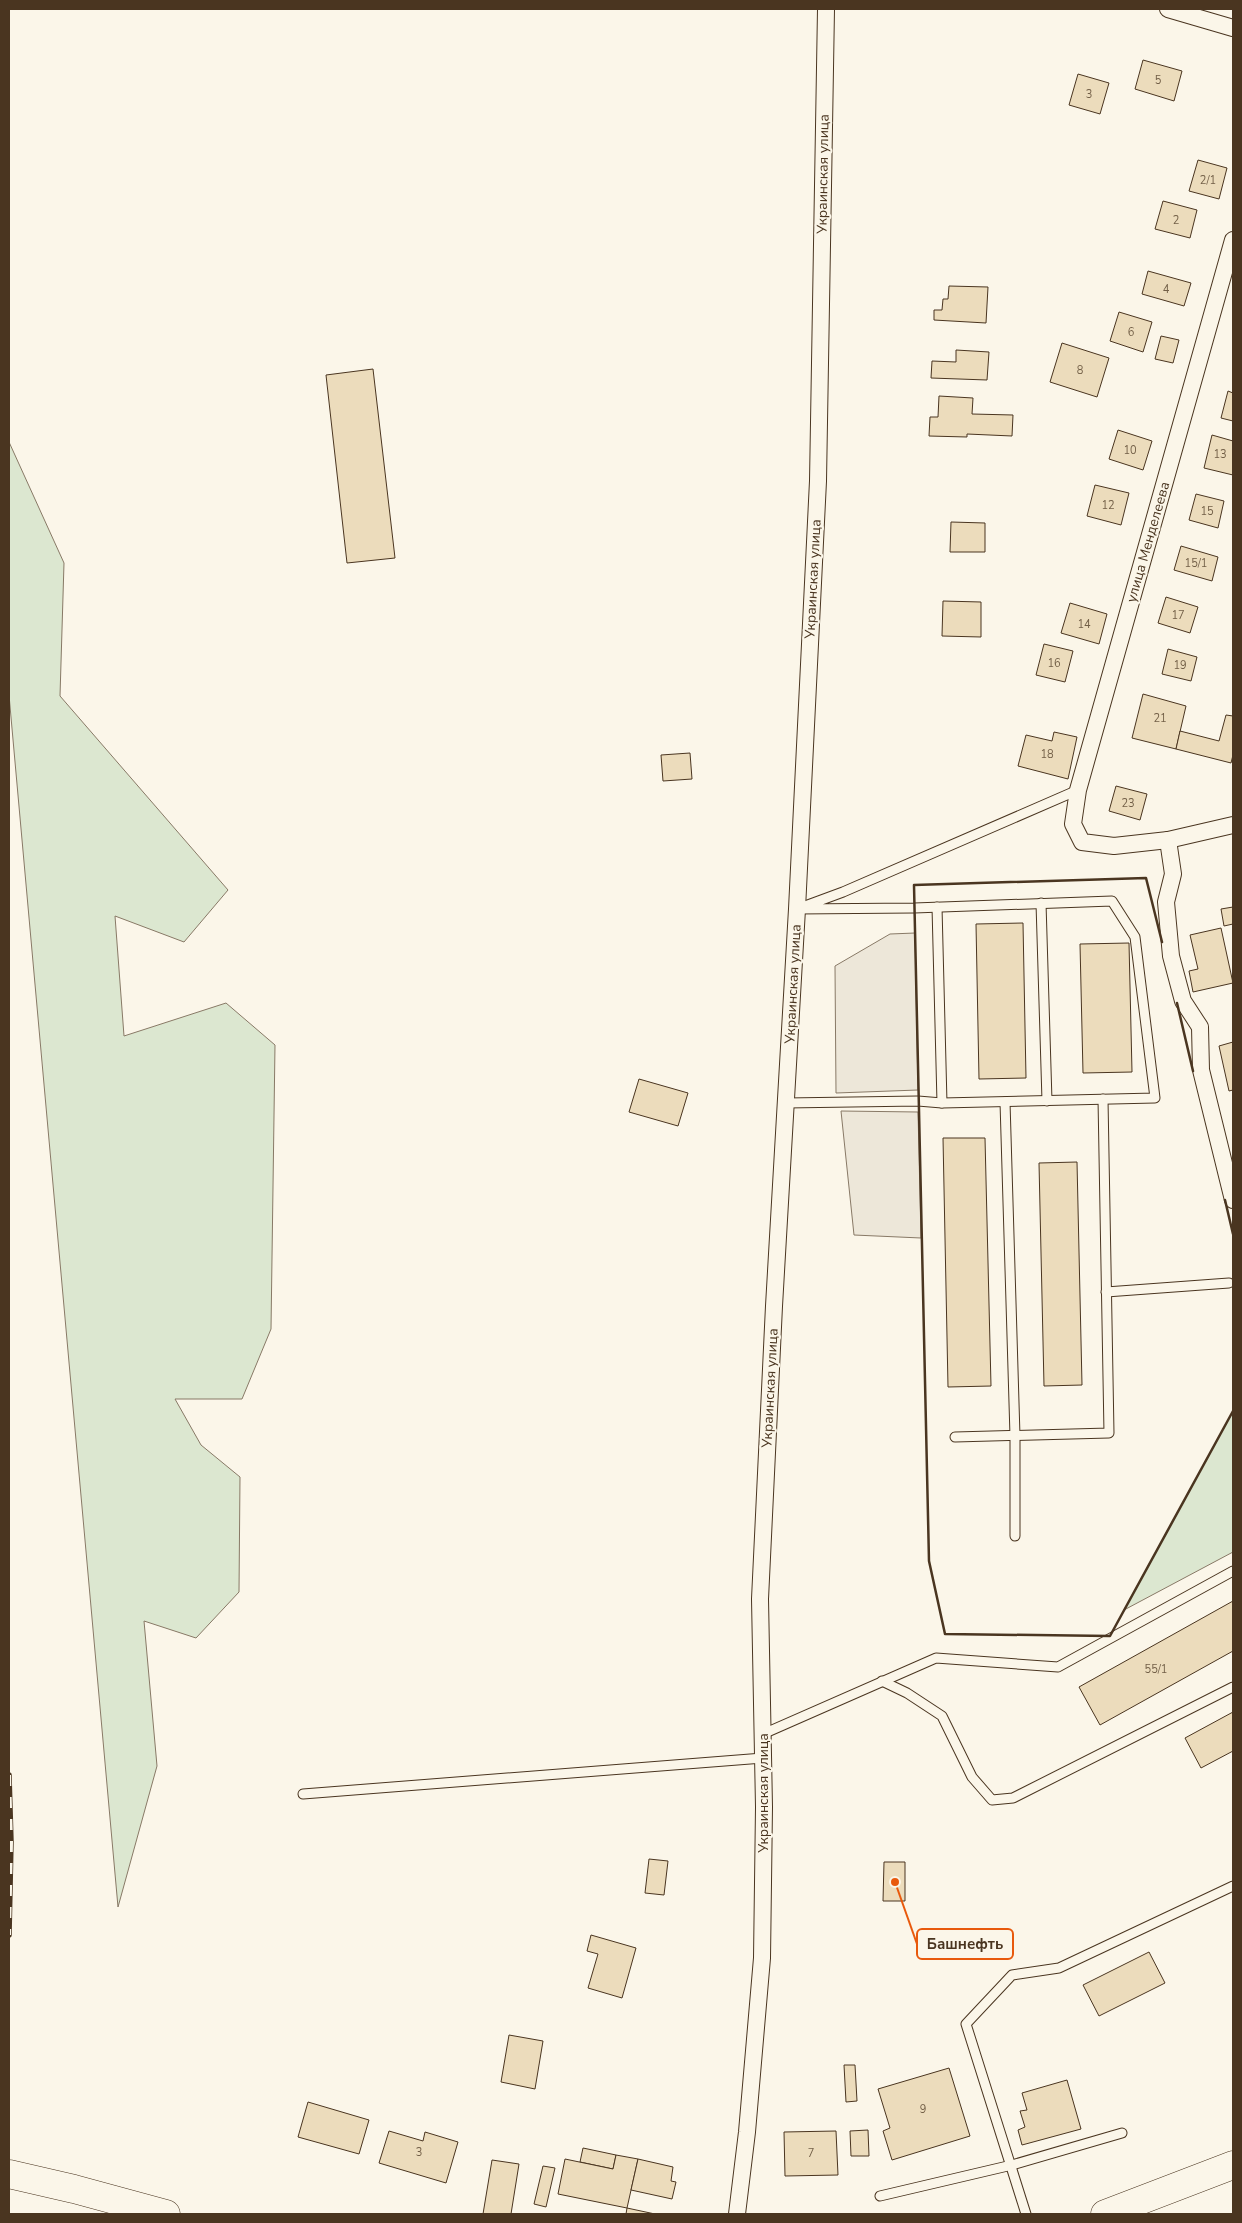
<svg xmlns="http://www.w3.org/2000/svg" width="1242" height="2223" viewBox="0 0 1242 2223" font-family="'Nunito Sans',sans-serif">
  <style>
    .green { fill: #dce7d0; stroke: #887966 }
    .parking { fill: #ede7d9; stroke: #887966 }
    .building { fill: #ecdcbc; stroke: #4a3520 }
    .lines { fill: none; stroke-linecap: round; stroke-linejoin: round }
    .service-casing { stroke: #4a3520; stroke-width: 11 }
    .minor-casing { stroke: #4a3520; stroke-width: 18 }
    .trunk-casing { stroke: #4a3520; stroke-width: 29 }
    .service { stroke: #fbf6e9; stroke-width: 9 }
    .minor { stroke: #fbf6e9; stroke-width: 16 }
    .trunk { stroke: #fbf6e9; stroke-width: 28 }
    .rail-casing { stroke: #4a3520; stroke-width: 5.5 }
    .rail { stroke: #fbf6e9; stroke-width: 4; stroke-dasharray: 11; stroke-linecap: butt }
    .wall { stroke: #4a3520; stroke-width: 2.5 }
    .labels { text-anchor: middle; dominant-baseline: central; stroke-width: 4; stroke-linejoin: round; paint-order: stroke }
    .number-label { font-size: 11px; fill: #725f47 }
    .street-label { font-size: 14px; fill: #4a3520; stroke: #fbf6e9 }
    .leader { fill: none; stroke: #e8590c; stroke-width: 2 }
    .callout-dot { fill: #e8590c; stroke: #fbf6e9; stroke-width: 2 }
    .callout { fill: #fbf6e9; stroke: #e8590c; stroke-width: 2 }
    .callout-label { font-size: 15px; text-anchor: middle; font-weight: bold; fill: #4a3520 }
  </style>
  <rect width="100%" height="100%" fill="#fbf6e9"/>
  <g class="green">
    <path d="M9 442 64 563 60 696 228 890 184 942 115 916 124 1036 226 1003 275 1045 271 1329 242 1399H175L201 1445 240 1477 239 1592 196 1638 144 1621 157 1766 118 1907 9 695Z"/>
    <path d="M1233 1411V1552L1124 1610Z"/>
  </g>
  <g class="parking">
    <path d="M915 933 918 1090 836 1093 835 966 890 934Z"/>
    <path d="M841 1111 918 1112 921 1238 854 1235Z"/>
  </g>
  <g class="building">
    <path d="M1143 60 1182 71 1174 101 1135 89Z"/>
    <path d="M1078 74 1109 83 1100 114 1069 105Z"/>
    <path d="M1198 160 1227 168 1219 199 1189 191Z"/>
    <path d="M1163 201 1197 210 1190 238 1155 229Z"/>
    <path d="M1148 271 1191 283 1184 306 1142 294Z"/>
    <path d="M949 286 988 287 986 323 934 320V310H942L943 299H948Z"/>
    <path d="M1119 312 1152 322 1143 352 1110 341Z"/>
    <path d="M1161 336 1179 340 1173 363 1155 359Z"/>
    <path d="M1062 343 1109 358 1097 397 1050 382Z"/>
    <path d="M956 350 989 352 987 380 931 378 932 361 956 362Z"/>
    <path d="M373 369 395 558 347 563 326 375Z"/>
    <path d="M1228 391 1233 393V421L1221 418Z"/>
    <path d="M939 396 973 398 972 414 1013 415 1012 436 967 434V437L929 436 930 417H938Z"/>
    <path d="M1118 430 1152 441 1143 470 1109 459Z"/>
    <path d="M1212 435 1233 441V475L1204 468Z"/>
    <path d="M1095 485 1129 493 1121 525 1087 516Z"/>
    <path d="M1196 494 1224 501 1218 528 1189 520Z"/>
    <path d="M951 522 985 523V552H950Z"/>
    <path d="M1181 546 1218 557 1212 581 1174 570Z"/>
    <path d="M1166 597 1198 607 1190 633 1158 623Z"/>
    <path d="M943 601 981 602V637L942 636Z"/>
    <path d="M1070 603 1107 614 1099 644 1061 633Z"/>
    <path d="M1044 644 1073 651 1065 682 1036 675Z"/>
    <path d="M1168 649 1197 657 1191 681 1162 674Z"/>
    <path d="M1143 694 1186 706 1176 749 1132 738Z"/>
    <path d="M1226 715 1233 716V755L1231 763 1176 749 1180 731 1219 741Z"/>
    <path d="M1054 732 1077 737 1068 779 1018 766 1026 735 1052 741Z"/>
    <path d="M690 753 692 779 663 781 661 755Z"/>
    <path d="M1116 786 1147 794 1140 820 1109 811Z"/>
    <path d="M1233 907V924L1224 926 1221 909Z"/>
    <path d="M1023 923 1026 1078 979 1079 976 924Z"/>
    <path d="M1221 928 1233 983 1193 992 1189 971 1198 969 1190 935Z"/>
    <path d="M1129 943 1132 1072 1083 1073 1080 944Z"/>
    <path d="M1233 1042V1090L1229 1091 1219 1046Z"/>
    <path d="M639 1079 688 1093 678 1126 629 1112Z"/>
    <path d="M943 1138H985L991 1386 948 1387Z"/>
    <path d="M1077 1162 1082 1385 1044 1386 1039 1163Z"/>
    <path d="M1233 1601V1651L1100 1725 1079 1687Z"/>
    <path d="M1233 1712V1751L1201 1768 1185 1738Z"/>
    <path d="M649 1859 668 1861 664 1895 645 1893Z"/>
    <path d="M884 1862H905V1901H883Z"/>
    <path d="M591 1935 636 1948 622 1998 588 1988 598 1954 587 1951Z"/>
    <path d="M1149 1952 1165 1983 1099 2016 1083 1985Z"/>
    <path d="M509 2035 543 2041 535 2089 501 2082Z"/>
    <path d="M844 2065H855L857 2101 846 2102Z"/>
    <path d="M949 2068 970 2136 892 2160 883 2131 890 2128 878 2089Z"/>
    <path d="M1067 2080 1081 2129 1022 2145 1018 2130 1025 2127 1020 2111 1027 2110 1022 2093Z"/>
    <path d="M308 2102 369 2120 359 2154 298 2137Z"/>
    <path d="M868 2130 869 2156H851L850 2131Z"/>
    <path d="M389 2131 423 2141 425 2132 458 2142 446 2183 379 2163Z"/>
    <path d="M836 2131 838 2175 785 2176 784 2132Z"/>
    <path d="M583 2148 616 2155 613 2169 580 2162Z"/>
    <path d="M616 2155 638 2159 627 2208 558 2194 565 2159 613 2169Z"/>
    <path d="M638 2159 673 2167 671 2181 676 2182 672 2199 631 2190Z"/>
    <path d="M492 2160 519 2164 511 2214H483Z"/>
    <path d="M543 2166 555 2168 546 2207 534 2204Z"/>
    <path d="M627 2208 655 2214H626Z"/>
  </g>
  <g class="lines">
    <defs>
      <g id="service">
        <path d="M1041 903 1047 1101"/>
        <path d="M937 907 942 1103"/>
        <path d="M1005 1102 1015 1436V1536"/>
        <path d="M786 1103 918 1101 942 1103 1155 1098 1135 937 1112 901 914 908 797 909 843 892 1078 790"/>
        <path d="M1106 1292 1229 1283"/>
        <path d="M955 1437 1109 1433 1103 1099"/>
        <path d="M882 1681 907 1693 942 1716 972 1777 992 1800 1013 1798 1233 1687"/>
        <path d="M763 1734 936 1658 1058 1667 1233 1571"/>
        <path d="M303 1794 763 1758"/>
        <path d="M880 2196 1012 2165 1122 2133"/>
        <path d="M1026 2214 966 2024 1012 1975 1059 1968 1233 1886"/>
      </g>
      <g id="minor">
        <path d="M1168 9 1233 28"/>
        <path d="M1233 240 1078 790 1073 824 1082 842 1114 846 1168 840 1233 825"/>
        <path d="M1168 840 1173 874 1166 902 1171 956 1183 1001 1200 1027 1201 1070 1233 1200"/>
        <path d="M737 2214 747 2132 762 1958 764 1807 760 1599 774 1306 797 909 818 481 826 9"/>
      </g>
      <g id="trunk">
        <path d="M9 2174 74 2189 166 2214"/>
        <path d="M1105 2214 1233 2165"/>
      </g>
    </defs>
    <use href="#service" class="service-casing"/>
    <use href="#minor" class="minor-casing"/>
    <use href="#trunk" class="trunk-casing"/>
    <use href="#service" class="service"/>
    <use href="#minor" class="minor"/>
    <use href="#trunk" class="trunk"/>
    <defs>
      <path id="rail" d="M9 1775 11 1842 9 1935"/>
    </defs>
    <use href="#rail" class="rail-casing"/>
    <use href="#rail" class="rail"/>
    <g class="wall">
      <path d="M1162 942 1146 878 914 885 929 1561 945 1634 1110 1636 1233 1411"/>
      <path d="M1177 1003 1193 1071"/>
      <path d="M1225 1200 1233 1234"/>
    </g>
  </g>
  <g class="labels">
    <g class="number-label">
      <text x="1158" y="80">5</text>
      <text x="1089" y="94">3</text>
      <text x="1208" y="180">2/1</text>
      <text x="1176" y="220">2</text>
      <text x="1166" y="289">4</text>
      <text x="1131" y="332">6</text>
      <text x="1080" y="370">8</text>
      <text x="1130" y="450">10</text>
      <text x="1220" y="454">13</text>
      <text x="1108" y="505">12</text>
      <text x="1207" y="511">15</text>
      <text x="1196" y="563">15/1</text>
      <text x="1178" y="615">17</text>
      <text x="1084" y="624">14</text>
      <text x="1054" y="663">16</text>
      <text x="1180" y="665">19</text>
      <text x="1160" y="718">21</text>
      <text x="1047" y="754">18</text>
      <text x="1128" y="803">23</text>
      <text x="1156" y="1669">55/1</text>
      <text x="923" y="2109">9</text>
      <text x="419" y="2152">3</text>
      <text x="811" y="2153">7</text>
    </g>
    <g class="street-label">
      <text transform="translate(823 174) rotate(-89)">Украинская улица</text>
      <text transform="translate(1148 542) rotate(-74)">улица Менделеева</text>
      <text transform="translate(813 579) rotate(-87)">Украинская улица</text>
      <text transform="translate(793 984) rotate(-87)">Украинская улица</text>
      <text transform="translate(770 1388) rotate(-87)">Украинская улица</text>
      <text transform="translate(763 1793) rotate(-90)">Украинская улица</text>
    </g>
  </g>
  <path class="leader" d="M895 1882L917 1944"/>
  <circle class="callout-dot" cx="895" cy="1882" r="5"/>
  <rect class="callout" x="917" y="1929" width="96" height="30" rx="5"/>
  <g class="callout-label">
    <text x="965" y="1949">Башнефть</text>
  </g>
  <rect width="1242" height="2223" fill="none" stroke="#4a3520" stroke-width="20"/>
</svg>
